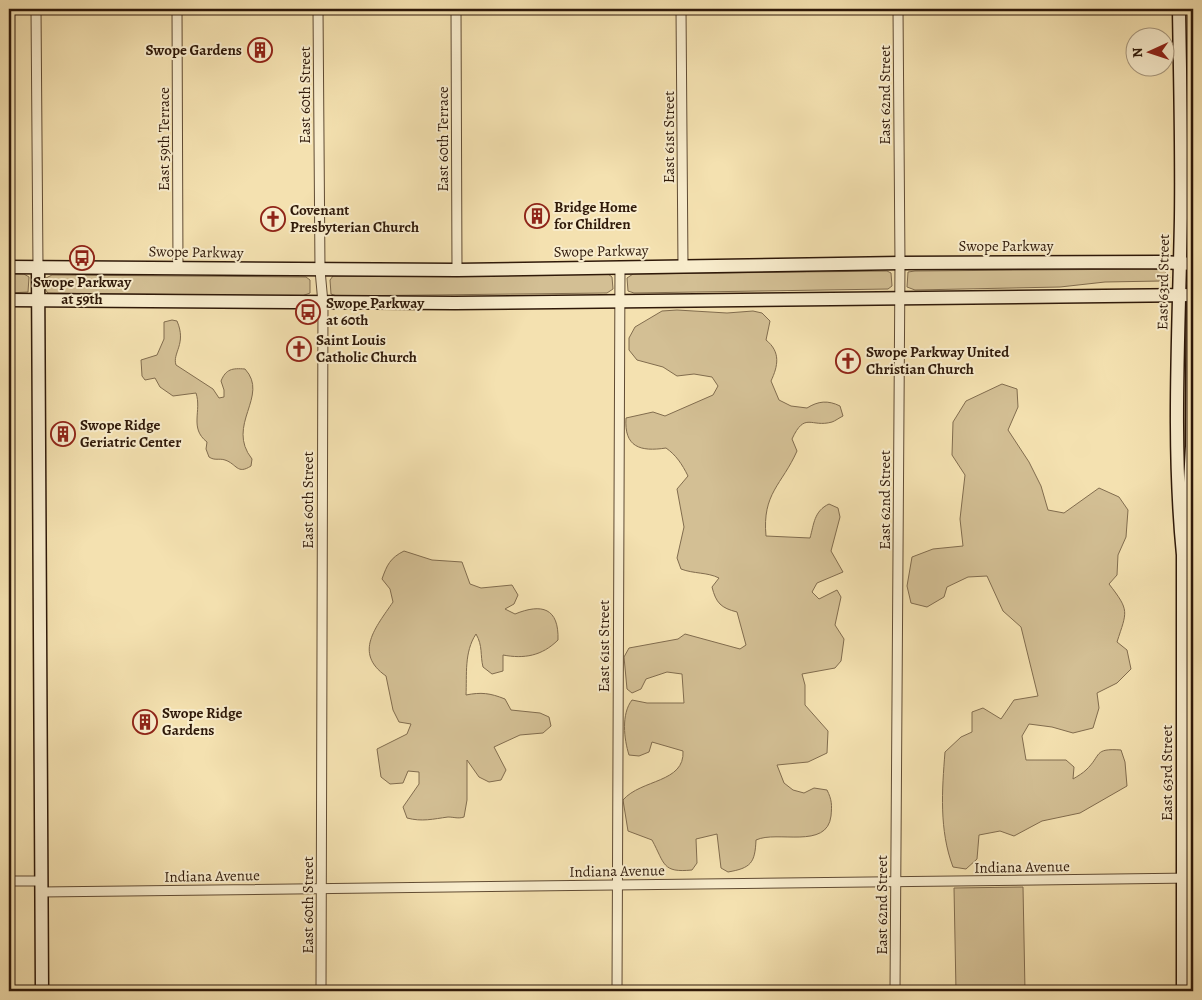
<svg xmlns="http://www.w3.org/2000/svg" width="1202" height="1000" viewBox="0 0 1202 1000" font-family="Alegreya,serif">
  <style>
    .green { fill: #d3bf94; stroke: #816c4e }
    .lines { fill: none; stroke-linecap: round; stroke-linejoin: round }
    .street-casing { stroke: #604b33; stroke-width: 11 }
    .secondary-casing { stroke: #2f1909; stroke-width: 15 }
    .street { stroke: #f8eccc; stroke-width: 9 }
    .secondary { stroke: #f8eccc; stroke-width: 12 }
    .labels { text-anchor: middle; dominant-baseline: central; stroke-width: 4; stroke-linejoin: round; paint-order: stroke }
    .poi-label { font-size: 15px; font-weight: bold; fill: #2f1909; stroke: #f8eccc; text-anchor: start }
    .street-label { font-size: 15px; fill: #2f1909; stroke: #f8eccc }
  </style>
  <rect width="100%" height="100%" fill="#f4e1b0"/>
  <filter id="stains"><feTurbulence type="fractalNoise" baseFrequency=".004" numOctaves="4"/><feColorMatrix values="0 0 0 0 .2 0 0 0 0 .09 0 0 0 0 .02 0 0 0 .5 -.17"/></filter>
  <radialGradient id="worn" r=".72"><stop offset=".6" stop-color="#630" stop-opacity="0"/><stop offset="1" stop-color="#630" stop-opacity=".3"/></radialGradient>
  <g class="green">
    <path d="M1190 9H1193L1192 242 1188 241Z"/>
    <path d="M1152 269 1164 270 1170 278 1161 281 1105 282 1060 287 915 290 907 287 908 272 915 271Z"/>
    <path d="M887 271 891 273 892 286 888 289 634 293 628 291 627 278 633 274Z"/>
    <path d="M9 274H24L29 277 28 292 9 293Z"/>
    <path d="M608 274 612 277 613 289 607 293 337 296 331 294 330 280 333 276Z"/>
    <path d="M52 275 306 277 310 280V293L302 296 48 293 44 288V279Z"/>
    <path d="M677 310 727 313 753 311 762 313 770 321 766 340C781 352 778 366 771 381L779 400 791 406 807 408C818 401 828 400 840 406L843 416C839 418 835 421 832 422 811 428 805 411 792 439L797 451C782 485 762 493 766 536L810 538C814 524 814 511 829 504L838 508 840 517 831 551 843 572 817 583 812 592 819 599 837 590 841 597 835 625 844 639 841 661 835 668 802 674 805 685V705L828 731 827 753 808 762 777 765 784 783 793 790 804 793 814 788 827 790C832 800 832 805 831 816 827 850 777 830 756 840 755 863 751 868 728 872L721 868 717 834 696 839 697 863 692 870C662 873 665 864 652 840L628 831 623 800C641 779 685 783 683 751L652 742 649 752 639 756 629 755C624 739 621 714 632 700L647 703H684L682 674 667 672 646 679 641 689 632 693 627 689 624 657 629 648 678 639 685 634 740 649 746 645 737 612C721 608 716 603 712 587L719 578C707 572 694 574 681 569L677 558 684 527 677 489 688 476C682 464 676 455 666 448 640 452 624 447 626 418L653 412 665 416 713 395 718 386 712 377 694 374 677 376 663 367 637 360 629 350V338L635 327 662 311Z"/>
    <path d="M172 320 177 321C187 344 172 353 176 365L213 389 219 398 224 397V390L221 381C226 369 232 368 245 369 270 396 225 425 252 459L251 466C237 475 237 464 225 460 219 458 215 461 209 457L206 449 207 442C189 428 202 411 196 393L173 396 160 387 155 378 145 380 142 376 141 360 157 355 164 339V322Z"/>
    <path d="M1002 384 1017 389 1018 407 1008 430 1029 462 1041 486 1048 510 1064 513 1099 488 1119 497 1128 510 1126 537 1118 555 1117 575 1109 584C1130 611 1127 611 1117 642L1127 650 1131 669 1117 683 1097 693 1099 708 1093 728 1073 733 1052 727 1029 724 1022 736 1026 760H1066L1074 767 1073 779C1078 776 1083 773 1086 770 1102 755 1093 748 1121 750L1125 762 1127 786 1080 813 1042 821 1014 836 1000 831 979 835 977 859 966 869 953 867C939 830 942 790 945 752L961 737 972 732V712L983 708 1001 719 1014 700 1038 696 1021 627 1003 611 987 576 968 577 947 587 944 597 927 607 911 603 907 586 912 557 933 549 963 546 960 519 965 475 952 455 953 422 966 401Z"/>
    <path d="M404 551 432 560 462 562 470 584 481 588 512 585 518 595 514 604 505 609 515 614C542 603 559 608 558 640 542 656 524 659 503 655V671L492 674 483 667C480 655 483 646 476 634 464 652 467 675 466 695 481 692 490 693 505 699L511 710 540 713 549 717 551 726 543 733 520 735 494 747 506 770 501 780 489 782 479 777 467 760V800L464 817C458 819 454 817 448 817 433 819 422 822 407 818L403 807 419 784V772L408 771 403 783 390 784 381 777 377 749 407 734 411 724 399 722 393 710 386 676C353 653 376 627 393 602L390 589 382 579C387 565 390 558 404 551Z"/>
    <path d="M1023 887 1025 991H956L954 888Z"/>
  </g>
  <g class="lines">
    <defs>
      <g id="street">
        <path d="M36 9 38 267"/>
        <path d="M177 9 178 268"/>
        <path d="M318 9 320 270 323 303 321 991"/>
        <path d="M456 9 457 270"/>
        <path d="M681 9 683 266"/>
        <path d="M9 881H41"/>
        <path d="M41 892 1193 878"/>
        <path d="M617 991 620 267"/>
        <path d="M895 991 900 263 898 9"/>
      </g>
      <g id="secondary">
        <path d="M1179 9C1180 78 1182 148 1181 218 1179 330 1172 443 1183 555V991"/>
        <path d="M9 267 457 270 900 263 1163 262 1193 264"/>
        <path d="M38 267 42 991"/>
        <path d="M9 300 455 303 1193 295"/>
        <path d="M1187 538 1192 446 1193 288"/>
      </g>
    </defs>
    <use href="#street" class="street-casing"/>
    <use href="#secondary" class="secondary-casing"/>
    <use href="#street" class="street"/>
    <use href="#secondary" class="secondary"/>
  </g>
  <defs>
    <symbol id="building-ring" viewBox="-11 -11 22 22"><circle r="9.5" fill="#f8eccc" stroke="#8f2418" stroke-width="1.5"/><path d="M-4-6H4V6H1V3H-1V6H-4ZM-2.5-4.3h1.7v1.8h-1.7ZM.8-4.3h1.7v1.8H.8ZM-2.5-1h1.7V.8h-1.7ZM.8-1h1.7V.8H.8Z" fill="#8f2418"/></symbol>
    <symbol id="church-ring" viewBox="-11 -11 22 22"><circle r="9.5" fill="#f8eccc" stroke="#8f2418" stroke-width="1.5"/><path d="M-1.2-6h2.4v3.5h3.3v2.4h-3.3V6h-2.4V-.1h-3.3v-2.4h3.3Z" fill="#8f2418"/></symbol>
    <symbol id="bus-ring" viewBox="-11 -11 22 22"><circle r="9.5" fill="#f8eccc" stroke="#8f2418" stroke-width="1.5"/><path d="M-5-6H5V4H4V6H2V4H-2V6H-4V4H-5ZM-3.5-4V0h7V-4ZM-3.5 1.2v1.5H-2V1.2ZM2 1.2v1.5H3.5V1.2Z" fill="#8f2418"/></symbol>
  </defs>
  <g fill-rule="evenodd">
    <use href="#building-ring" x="246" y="36" width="28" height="28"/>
    <use href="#building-ring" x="523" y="202" width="28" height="28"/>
    <use href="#church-ring" x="259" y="205" width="28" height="28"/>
    <use href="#bus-ring" x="68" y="244" width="28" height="28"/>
    <use href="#bus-ring" x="294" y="298" width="28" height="28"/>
    <use href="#church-ring" x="285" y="335" width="28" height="28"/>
    <use href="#church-ring" x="834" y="347" width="28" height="28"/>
    <use href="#building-ring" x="49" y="420" width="28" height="28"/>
    <use href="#building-ring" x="131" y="708" width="28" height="28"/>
  </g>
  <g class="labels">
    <g class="poi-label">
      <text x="242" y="50" text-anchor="end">Swope Gardens</text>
      <text x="554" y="207">Bridge Home<tspan x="554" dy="17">for Children</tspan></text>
      <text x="290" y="210">Covenant<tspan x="290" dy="17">Presbyterian Church</tspan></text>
      <text x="82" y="282" text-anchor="middle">Swope Parkway<tspan x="82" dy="17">at 59th</tspan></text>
      <text x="326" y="303">Swope Parkway<tspan x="326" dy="17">at 60th</tspan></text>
      <text x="316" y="340">Saint Louis<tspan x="316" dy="17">Catholic Church</tspan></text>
      <text x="866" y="352">Swope Parkway United<tspan x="866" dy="17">Christian Church</tspan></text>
      <text x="80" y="425">Swope Ridge<tspan x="80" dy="17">Geriatric Center</tspan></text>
      <text x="162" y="713">Swope Ridge<tspan x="162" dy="17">Gardens</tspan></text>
    </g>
    <g class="street-label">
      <text transform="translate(305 95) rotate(-90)">East 60th Street</text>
      <text transform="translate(885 95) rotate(-90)">East 62nd Street</text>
      <text transform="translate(669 137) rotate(-90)">East 61st Street</text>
      <text transform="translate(164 139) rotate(-90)">East 59th Terrace</text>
      <text transform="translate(443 139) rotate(-90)">East 60th Terrace</text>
      <text x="1006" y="246">Swope Parkway</text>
      <text transform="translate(601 251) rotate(-1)">Swope Parkway</text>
      <text transform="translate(196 252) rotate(1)">Swope Parkway</text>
      <text transform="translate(1163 282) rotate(-89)">East 63rd Street</text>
      <text transform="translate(308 500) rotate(-90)">East 60th Street</text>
      <text transform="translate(885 500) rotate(-90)">East 62nd Street</text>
      <text transform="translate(604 646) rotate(-90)">East 61st Street</text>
      <text transform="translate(1167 773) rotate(-90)">East 63rd Street</text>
      <text transform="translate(1022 867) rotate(-1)">Indiana Avenue</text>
      <text transform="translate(617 871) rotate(-1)">Indiana Avenue</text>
      <text transform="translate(212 876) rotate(-1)">Indiana Avenue</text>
      <text transform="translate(308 905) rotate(-90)">East 60th Street</text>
      <text transform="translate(882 905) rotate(-90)">East 62nd Street</text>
    </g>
  </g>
  <rect width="1202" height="1000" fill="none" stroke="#f4e1b0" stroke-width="30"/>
  <rect x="10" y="10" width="1182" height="980" fill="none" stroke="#2f1909" stroke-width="2.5"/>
  <rect x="15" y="15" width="1172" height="970" fill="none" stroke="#2f1909"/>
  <g transform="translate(1150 52) rotate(267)"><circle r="24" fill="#f8eccc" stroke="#a8987e"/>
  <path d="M0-4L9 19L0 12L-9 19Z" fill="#8f2418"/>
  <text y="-8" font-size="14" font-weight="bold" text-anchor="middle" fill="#2f1909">N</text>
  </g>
  <rect width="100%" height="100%" filter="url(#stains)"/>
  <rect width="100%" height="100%" fill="url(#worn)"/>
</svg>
